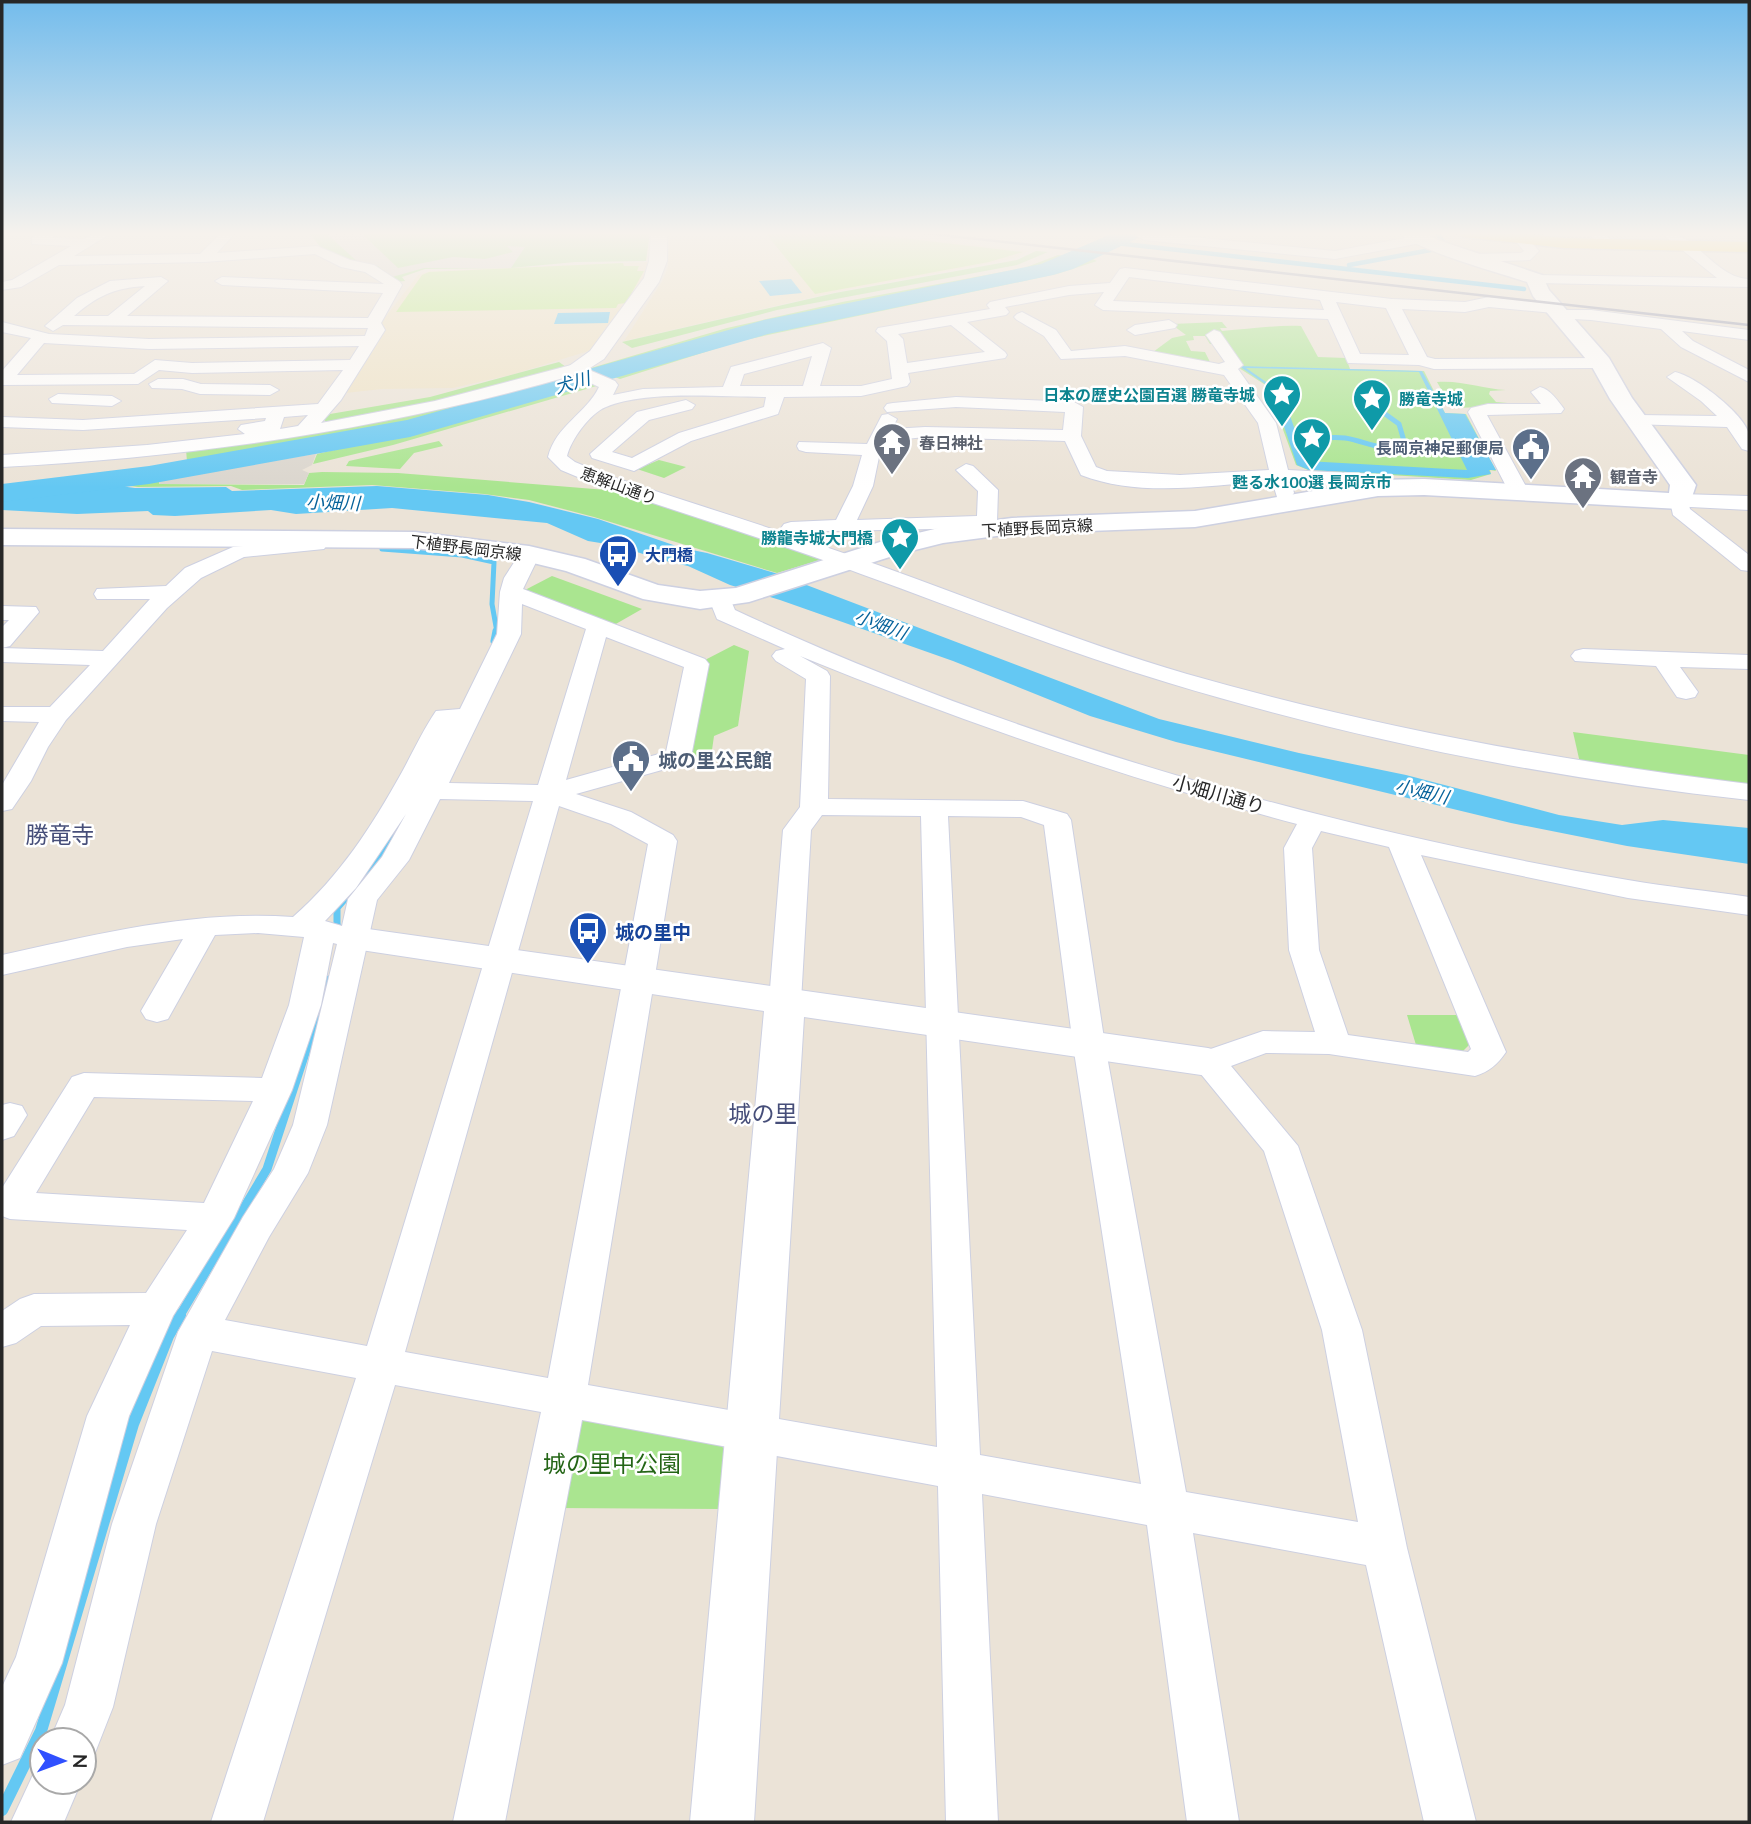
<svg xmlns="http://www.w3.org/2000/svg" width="1751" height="1824" viewBox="0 0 1751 1824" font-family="Lato,'Noto Sans JP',sans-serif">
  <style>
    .education { fill: #eee2c5 }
    .green { fill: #aae590 }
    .pitch { fill: #c0ed8b }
    .plaza { fill: #dbd6ce }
    .water { fill: #64c8f3; fill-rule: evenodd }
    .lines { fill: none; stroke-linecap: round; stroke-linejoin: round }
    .stream-far4 { stroke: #64c8f3; stroke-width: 4.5 }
    .stream-far3 { stroke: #64c8f3; stroke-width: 5 }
    .stream-far2 { stroke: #64c8f3; stroke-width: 7 }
    .stream-far1 { stroke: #64c8f3; stroke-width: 9 }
    .stream { stroke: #64c8f3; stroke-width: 12 }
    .river { fill: #64c8f3; fill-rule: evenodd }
    .minor-casing { stroke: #cdd0e1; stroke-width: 2 }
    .tertiary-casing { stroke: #cdd0e1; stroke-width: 2 }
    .secondary-casing { stroke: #cdd0e1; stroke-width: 3 }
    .primary-casing { stroke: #c7c7c7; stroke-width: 3 }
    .minor { fill: #fff; fill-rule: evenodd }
    .tertiary { fill: #fff; fill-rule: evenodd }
    .secondary { fill: #fff; fill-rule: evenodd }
    .primary { fill: #f6d551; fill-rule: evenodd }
    .rail { stroke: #9a9db3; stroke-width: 2.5 }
    .labels { text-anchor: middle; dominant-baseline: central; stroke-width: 5; stroke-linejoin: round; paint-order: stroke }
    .far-culture-label { font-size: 16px; font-weight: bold; fill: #0d838f; stroke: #fff; text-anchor: end }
    .far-worship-label { font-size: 16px; font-weight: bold; fill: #5b616d; stroke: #fff; text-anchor: start }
    .far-service-label { font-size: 16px; font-weight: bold; fill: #4e5e75; stroke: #fff; text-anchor: end }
    .far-street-label { font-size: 16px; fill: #272727; stroke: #fff }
    .far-transit-label { font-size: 16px; font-weight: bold; fill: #164399; stroke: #fff; text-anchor: start }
    .far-water-label { font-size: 18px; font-style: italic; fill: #07639b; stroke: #fff }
    .service-label { font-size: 19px; font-weight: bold; fill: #4e5e75; stroke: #fff; text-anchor: start }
    .street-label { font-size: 19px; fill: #272727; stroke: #fff }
    .transit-label { font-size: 19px; font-weight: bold; fill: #164399; stroke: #fff; text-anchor: start }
    .quarter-label { font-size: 23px; fill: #464e79; stroke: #fff }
    .near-park-label { font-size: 23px; fill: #246516; stroke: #fff }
  </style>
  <rect width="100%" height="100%" fill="#ebe3d7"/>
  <g class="education">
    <path d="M669 232H865L1029 251 1018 257 991 263 835 292 624 341 663 280 668 267Z"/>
    <path d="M649 262 645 277 595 349 514 374 453 388 382 389 345 393 380 324 418 275 430 271Z"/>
  </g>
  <g class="green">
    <path d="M308 232H650L646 261 575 262 511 268 425 269 402 277 405 281C387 285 337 261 323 249 317 244 313 237 308 232Z"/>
    <path d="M1036 251 1048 252 1017 265 777 310 632 348 622 342 835 293 1017 260Z"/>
    <path d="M1058 255 1067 256 1050 265 1031 270 783 320 678 348 603 372 591 368 727 328 842 302 1024 268Z"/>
    <path d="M1090 258 1097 261 1057 274 740 341 620 379 609 375C693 349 775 326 861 308 937 292 1016 282 1090 258Z"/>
    <path d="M1222 322 1227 328H1220L1222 331C1249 329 1274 325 1301 326L1318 357 1346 358 1350 369 1424 371 1445 413 1466 414 1496 471 1490 470 1491 474 1471 480 1308 470 1296 465 1267 386 1239 368 1233 350 1213 331 1209 332 1217 343 1210 344 1205 336H1193L1194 340 1186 341 1191 351 1205 352 1210 362 1153 352 1172 338 1186 335 1171 324Z"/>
    <path d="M559 362 566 367 488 391 328 423 324 420 330 414 430 397Z"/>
    <path d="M572 374 582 378 365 433 187 462 186 449 267 439Z"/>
    <path d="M591 381 600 385 393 445 313 464 317 454 416 431Z"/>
    <path d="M1437 382C1462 380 1483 389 1506 390L1490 391 1489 394 1496 402 1519 404 1518 406 1452 408Z"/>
    <path d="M439 441 443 446 414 453 400 469 346 466 349 461Z"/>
    <path d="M659 460 686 467 664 478 637 469Z"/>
    <path d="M322 472 398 473 619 491 823 559 777 573 594 517 529 500 484 494 372 485 242 490 231 486 138 487 107 483 160 478 159 484 304 485 309 473Z"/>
    <path d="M552 576 642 609 614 625 525 590Z"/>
    <path d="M734 645 749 651 738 726 714 736 711 757H685L703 661Z"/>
    <path d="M1573 732 1749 755V786L1580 763Z"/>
    <path d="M1407 1015H1464L1474 1040 1463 1051 1416 1045Z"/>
    <path d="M574 1409 714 1436 724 1449 719 1509 556 1508Z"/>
  </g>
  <g class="pitch">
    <path d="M804 232H850L1023 252 989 262 815 294 767 235Z"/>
    <path d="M623 263 624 266H639L637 271H644L626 303 618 304 616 308 396 312 422 275 429 272Z"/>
  </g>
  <g class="plaza">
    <path d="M330 232H360L398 268 453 257 485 259 513 252 507 246 525 247 511 268H424L392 277 378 266 360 264 327 234Z"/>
    <path d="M316 454 312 465 302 470 309 473 304 484H159L162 478Z"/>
  </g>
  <g class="water">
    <path d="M791 279 802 293 770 296 759 281Z"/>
    <path d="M610 312 608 323 554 324 558 313Z"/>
    <path d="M1239 366 1422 371 1445 413 1465 414 1496 470H1489L1491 474 1468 478 1309 470 1297 465 1271 388ZM1246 368 1419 372 1467 470 1306 461 1282 393Z"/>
    <path d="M129 470 133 480 105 484 135 488 226 487 232 491 377 486 488 495 529 502 598 519 682 548 707 553 775 573 1159 719 1299 753 1406 775 1559 815 1622 825 1663 820 1749 828V864L1627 846 1511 823 1176 742 1090 716 953 661 780 600 730 585 688 566 661 560 619 546 588 541 547 523 392 508 296 514 271 510 175 516 153 515 148 511 77 514 2 510V488L64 483 86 479 100 473Z"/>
  </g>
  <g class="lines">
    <g class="stream-far4">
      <path d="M1107 242 1524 289"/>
      <path d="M1349 265 1447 247 1436 232"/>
      <path d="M1374 386 1388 396 1379 406"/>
    </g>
    <g class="stream-far3">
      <path d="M1317 438C1326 438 1336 437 1345 438 1367 441 1383 455 1404 441L1399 424 1377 408 1381 404"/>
      <path d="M382 549 462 555 494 562 492 604 497 632"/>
    </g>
    <g class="stream-far2">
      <path d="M494 641 496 631"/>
      <path d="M363 876 385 849 407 812"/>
      <path d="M337 929V908L344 900"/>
    </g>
    <g class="stream-far1">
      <path d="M337 927V934"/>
      <path d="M179 1317 267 1169 329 980"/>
    </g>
    <path class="stream" d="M2 1810 41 1731 133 1424 168 1336 180 1315"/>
    <path class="river" d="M1116 232H1143L1140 237 1073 269 1053 275 768 334 410 437 149 484 2 502V484L149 466 407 420 764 320 1041 264Z"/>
    <defs>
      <g id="minor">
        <path d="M43 232H58L52 238 84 239 97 232H113L74 256 200 254 218 236 208 235 207 232H236L217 253 317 246 350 260 374 265 400 282 402 285 381 323 385 330 341 400 321 423 435 401 575 364 615 381 618 385 613 395 643 389 723 387 731 367 823 343 831 348 820 386H861L892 379 887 341 876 331 878 328 990 309 987 305 990 302 1069 286 1110 283 1120 269 1125 268 1392 299 1465 302 1489 297 1554 303 1559 305 1560 310H1591L1749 330V340L1682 331 1693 341 1749 370V382L1681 347 1661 329 1591 320 1555 318 1554 313 1489 307 1465 312 1402 309 1427 357 1435 359 1601 358 1609 363 1601 368 1434 369 1419 365 1348 363 1328 319 1103 310 1095 305 1104 292 1069 295 1005 307 1009 312 1006 315 967 322 1005 352 1007 355 1005 358 908 373 910 382 907 386 861 396 784 397 778 414 691 441 634 471 592 458 590 454 637 412 686 400 695 405 692 409 649 420 612 452 632 458 679 433 764 407 766 397C722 397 646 390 606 407 590 413 571 440 567 456L575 462 606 475C697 505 788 533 878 565 981 602 1082 643 1187 674 1371 727 1560 761 1749 784V800C1554 779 1357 740 1169 683 1065 652 964 611 861 574 772 541 682 513 592 483L561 470 548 457C556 425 586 414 599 387L574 375C387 429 196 457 2 467V455L147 445 245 434 238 429 241 425 265 421 266 418 83 430 2 427V417L83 420 318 404 343 370 192 373 159 370 138 384 3 385 2 371 31 338 2 332V322L49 334 149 339 365 336 368 328 63 325 53 331 45 326 77 298 110 281 161 277 168 281 127 316 368 318 383 293 222 285 215 281 222 277 384 284 365 272 341 267 315 254 204 262 59 265 21 287 2 290V282L12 280 71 246 32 244V238ZM1129 277 1320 300 1324 310 1113 301ZM145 286 108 316H74C97 296 114 288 145 286ZM1336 302 1386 308 1409 355 1360 354ZM951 325 985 352 907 363 903 339 898 334ZM44 343 149 349 359 346 350 360 192 363 155 360 134 374 17 375ZM812 356 803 386H740L744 374ZM308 415 298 426 280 429 284 417Z"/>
        <path d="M1141 232 1335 251 1421 235 1428 239 1421 243 1335 259 1144 240 1137 236Z"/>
        <path d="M1587 232H1602L1616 245 1614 248H1604Z"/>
        <path d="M1660 232C1695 230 1714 278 1749 279V287L1535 283 1528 279 1535 275 1717 278Z"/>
        <path d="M1521 235 1526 236 1539 251 1530 260 1471 262 1464 258 1471 254 1521 253 1524 251 1514 239Z"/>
        <path d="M1022 312 1056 330 1071 351 1125 346 1219 364 1225 362 1206 335 1214 330 1220 332 1243 365 1238 369 1276 423 1288 470 1367 474 1397 483 1400 487 1390 493 1365 486 1291 481 1294 493 1291 497H1277L1272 481C1210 485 1140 498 1081 475L1065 441 925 437 887 441 879 457 873 486 857 520 977 516 978 491 956 470 966 464 973 466 998 490 997 522 1001 528 998 532 991 534 981 528 784 532 781 528 784 524 791 522 836 520 853 486 862 455 806 452 799 450 797 446 799 442 867 444 882 415 888 414 897 419 892 429 925 427 1063 430 1065 412 956 407 887 412 884 408 887 404 893 403 956 397 1074 402 1083 407 1081 436 1096 467 1107 471 1180 475 1269 470 1258 423 1224 375 1125 356 1061 359 1044 336 1017 320 1014 317 1017 314Z"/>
        <path d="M1169 320 1177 325 1175 328 1135 335 1127 330 1135 325Z"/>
        <path d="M1675 372C1697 377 1744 414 1749 434 1750 439 1749 446 1749 451L1742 449 1727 427 1631 424 1628 420 1631 416 1637 415 1717 416 1701 401 1667 377Z"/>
        <path d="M158 379H183L201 384 270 385 279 390 270 395 200 394 182 389 152 388 149 384Z"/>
        <path d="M1540 387C1550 389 1558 401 1564 409L1561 413 1487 415 1529 492 1519 498 1509 492 1468 412 1471 408 1488 404H1541L1531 392Z"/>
        <path d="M58 394 112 396 121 401 112 406 52 403 49 399Z"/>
        <path d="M1680 495 1687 497 1690 509 1749 555V571L1741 570 1673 515 1670 501 1673 497Z"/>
        <path d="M317 539 324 541 327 545 324 549 244 557 201 578 167 608 66 720 48 747 31 781 12 809 2 811V785L39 722 2 721V707H50L90 665 2 662V627L9 620H2V606L36 607 39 612 10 646 2 648 103 651 150 599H97L94 594 97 589 166 586 185 568 233 547Z"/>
        <path d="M529 548 536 550 540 554 523 589 705 659 709 664 691 757 687 763 576 794 631 812 673 835 677 841 588 1385 937 1447 921 816 822 815 811 830 801 1001 796 1008 785 1012 774 1008 769 1001 783 830 800 807 806 679 776 661 772 656 776 651 785 649 717 619 709 599 712 594H728L735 610C1012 739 1327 829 1628 880 1668 887 1709 891 1749 897V915L1628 898 1421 855 1506 1052C1498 1064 1489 1072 1475 1076L1329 1054 1266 1053 1231 1066 1298 1146 1362 1330 1407 1548 1476 1822H1424L1366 1565 1193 1533 1239 1822H1187L1147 1525 982 1494 998 1822H946L938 1486 582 1420 505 1822H453L541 1412 395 1385 263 1822H211L356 1378 212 1351 156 1524 113 1707 93 1758 84 1761V1740H50L65 1705 112 1524 178 1332 243 1217 274 1169 293 1125 337 944 333 943 321 1005 292 1090 234 1218 173 1316 129 1416 62 1663 20 1758 2 1765V1687L16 1657 87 1416 130 1325 41 1326 16 1343 2 1347V1311L20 1299 34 1294 146 1293 187 1230 10 1219 2 1216V1188L72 1077 84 1073 262 1078 289 1005 304 937 258 933 215 935 168 1019 157 1022 146 1019 141 1011 183 939 127 947 2 975V955C98 934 194 910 293 917 340 876 372 826 402 772 413 752 423 730 436 711L460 709 497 634 500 592 504 578 522 550ZM522 604 586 629 538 785 449 783 521 634ZM606 637 684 667 666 752 566 780ZM800 656C963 722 1127 779 1297 824L1284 848 1289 950 1315 1032 1263 1031 1196 1054 1191 1062 1264 1151 1322 1330 1358 1522 1186 1492 1105 1045 1071 820 1067 814 1023 801 828 799 830 676 827 671ZM440 799 533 801 367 1346 225 1320 269 1237 308 1173 327 1125 377 900 409 860ZM559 806 611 824 648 844 548 1378 405 1352ZM406 814 382 857 348 899 342 926 325 921 356 888ZM948 816 1021 817 1044 825 1073 1045 1141 1484 980 1455ZM1321 831 1389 847 1471 1049 1468 1052 1348 1035 1319 950 1312 848ZM94 1097 253 1101 204 1203 36 1193Z"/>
        <path d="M1583 649 1749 655V669L1680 667 1698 692 1695 697 1686 699 1677 697 1656 666 1575 661 1571 656 1575 651Z"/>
        <path d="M10 1103 22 1106 27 1115 14 1136 2 1140V1105Z"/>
        <path d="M42 1763V1782H81L64 1822H11L38 1764Z"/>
      </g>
      <g id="tertiary">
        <path d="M651 232H667V261L659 282 604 359 582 373H568L565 369 590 351 644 278 649 261Z"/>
        <path d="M1680 494 1749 496V510L1671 506 1668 501 1671 496Z"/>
        <path d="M354 927 1208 1048 1223 1052 1229 1062 1223 1072 1208 1076 804 1017 754 1822H690L764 1011 341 947 335 939 341 931Z"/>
      </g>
      <path id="secondary" d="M1400 232H1421L1438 240 1542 275 1549 290 1609 358 1632 398 1696 485 1689 506 1680 509 1424 495 1378 496 1195 527 1012 534 943 543 899 554 749 602 700 609 643 599 566 571 529 562 415 548 2 545V529L415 532 529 546 585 559 658 585 700 591 736 588 880 542 943 527 1012 518 1195 511 1378 480 1424 479 1669 493 1670 485 1610 399 1591 365 1533 296 1527 282C1503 274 1411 249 1400 232Z"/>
      <path id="primary" d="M1455 232H1509L1564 238 1749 242V252L1564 248 1464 237Z"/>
    </defs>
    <use href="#minor" class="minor-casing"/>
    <use href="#tertiary" class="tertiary-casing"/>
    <use href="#secondary" class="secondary-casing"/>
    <use href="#primary" class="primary-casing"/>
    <use href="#minor" class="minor"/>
    <use href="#tertiary" class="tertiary"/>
    <use href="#secondary" class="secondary"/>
    <use href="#primary" class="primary"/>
    <path class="rail" d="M914 232 1749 325"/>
  </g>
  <linearGradient id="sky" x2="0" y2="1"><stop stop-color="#73bcec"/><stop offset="0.48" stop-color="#f6f2ed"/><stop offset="1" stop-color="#f6f2ed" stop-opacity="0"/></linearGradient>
  <rect width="1751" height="487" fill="url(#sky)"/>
  <defs>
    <symbol id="sight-pin" viewBox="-11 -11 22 30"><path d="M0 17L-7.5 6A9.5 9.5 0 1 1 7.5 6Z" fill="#0f9aa8" stroke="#fff"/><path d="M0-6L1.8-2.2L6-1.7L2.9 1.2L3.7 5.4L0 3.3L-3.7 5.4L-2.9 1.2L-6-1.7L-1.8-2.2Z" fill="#fff"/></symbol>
    <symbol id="temple-pin" viewBox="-11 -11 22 30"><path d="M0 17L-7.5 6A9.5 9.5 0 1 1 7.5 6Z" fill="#6b7280" stroke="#fff"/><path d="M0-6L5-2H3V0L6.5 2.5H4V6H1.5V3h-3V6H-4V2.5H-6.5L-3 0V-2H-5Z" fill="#fff"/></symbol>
    <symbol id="civic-pin" viewBox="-11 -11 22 30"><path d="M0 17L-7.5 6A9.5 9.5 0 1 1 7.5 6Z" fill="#5c6f8a" stroke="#fff"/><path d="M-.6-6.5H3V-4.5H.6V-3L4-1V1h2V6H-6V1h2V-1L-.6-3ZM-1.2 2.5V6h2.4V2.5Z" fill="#fff"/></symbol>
    <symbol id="bus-pin" viewBox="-11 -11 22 30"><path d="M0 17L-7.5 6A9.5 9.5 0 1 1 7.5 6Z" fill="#1a4fb4" stroke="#fff"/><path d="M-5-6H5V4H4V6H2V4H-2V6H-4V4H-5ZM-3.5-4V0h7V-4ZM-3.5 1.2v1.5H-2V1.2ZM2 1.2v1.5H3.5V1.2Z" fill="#fff"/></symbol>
  </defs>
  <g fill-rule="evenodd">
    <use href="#sight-pin" x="1260" y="372" width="44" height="60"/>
    <use href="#sight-pin" x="1350" y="376" width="44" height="60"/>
    <use href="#sight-pin" x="1290" y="415" width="44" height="60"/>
    <use href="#temple-pin" x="870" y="420" width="44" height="60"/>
    <use href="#civic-pin" x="1509" y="425" width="44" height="60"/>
    <use href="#temple-pin" x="1561" y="454" width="44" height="60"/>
    <use href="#sight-pin" x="878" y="515" width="44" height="60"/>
    <use href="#bus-pin" x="596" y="532" width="44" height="60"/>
    <use href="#civic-pin" x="609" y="737" width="44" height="60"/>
    <use href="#bus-pin" x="566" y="909" width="44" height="60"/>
  </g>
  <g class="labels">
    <g class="far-culture-label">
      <text x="1255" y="394">日本の歴史公園百選 勝竜寺城</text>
      <text x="1399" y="398" text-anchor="start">勝竜寺城</text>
      <text x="1312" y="481" text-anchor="middle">甦る水100選 長岡京市</text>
      <text x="873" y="537">勝龍寺城大門橋</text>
    </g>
    <g class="far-worship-label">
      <text x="919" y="442">春日神社</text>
      <text x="1610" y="476">観音寺</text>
    </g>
    <g class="far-service-label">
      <text x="1504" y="447">長岡京神足郵便局</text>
    </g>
    <g class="far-street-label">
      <text transform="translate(619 485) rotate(20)">恵解山通り</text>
      <text transform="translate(1037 527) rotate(-3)">下植野長岡京線</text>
      <text transform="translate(466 547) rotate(7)">下植野長岡京線</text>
    </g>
    <g class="far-transit-label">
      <text x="645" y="554">大門橋</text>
    </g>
    <g class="far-water-label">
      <text transform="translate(572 382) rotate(-16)">犬川</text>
      <text transform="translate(333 502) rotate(2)">小畑川</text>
      <text transform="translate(881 624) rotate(20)">小畑川</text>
      <text transform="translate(1422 791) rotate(13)">小畑川</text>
    </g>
    <g class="service-label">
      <text x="658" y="759">城の里公民館</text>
    </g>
    <g class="street-label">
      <text transform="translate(1219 794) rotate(16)">小畑川通り</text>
    </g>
    <g class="transit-label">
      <text x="615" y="931">城の里中</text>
    </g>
    <g class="quarter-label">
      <text x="60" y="834">勝竜寺</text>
      <text x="763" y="1113">城の里</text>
    </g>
    <g class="near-park-label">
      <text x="612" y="1463">城の里中公園</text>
    </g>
  </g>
  <rect width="1751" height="1824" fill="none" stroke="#272727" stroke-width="7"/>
  <g transform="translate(63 1761) rotate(91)"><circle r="33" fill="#ffffff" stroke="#a9a9a9" stroke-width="2"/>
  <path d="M0-5L12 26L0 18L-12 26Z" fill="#3050ff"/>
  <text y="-10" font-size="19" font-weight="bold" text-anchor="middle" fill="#272727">N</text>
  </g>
</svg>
